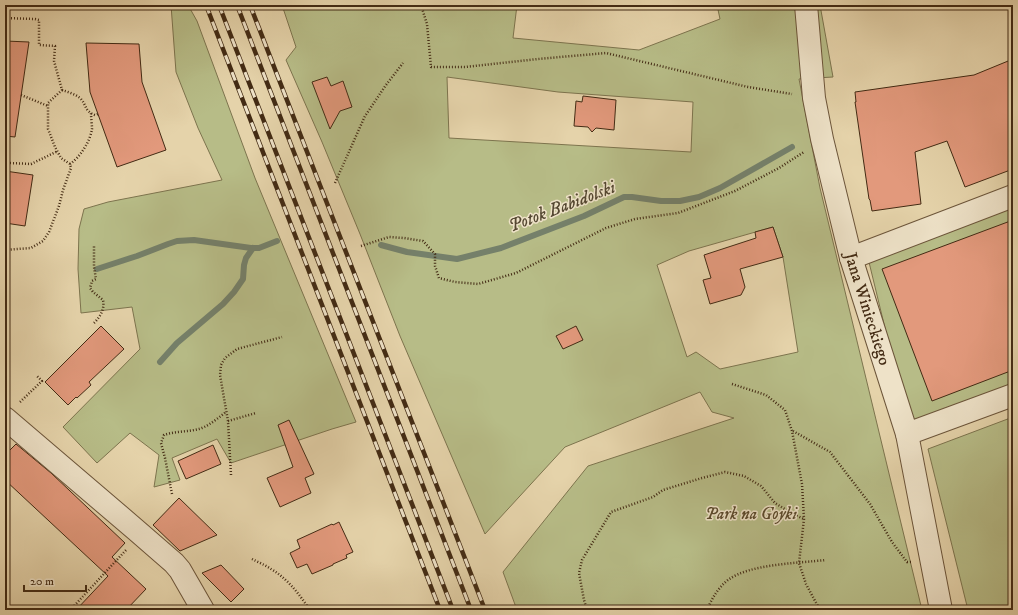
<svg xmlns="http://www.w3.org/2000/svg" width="1018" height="615" viewBox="0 0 1018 615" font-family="'IM FELL DW Pica',serif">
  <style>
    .green { fill: #b7bc87; stroke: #7d744e; fill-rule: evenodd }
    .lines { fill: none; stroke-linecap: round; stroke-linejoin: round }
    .stream { stroke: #75806a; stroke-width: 6 }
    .building { fill: #e2997c; stroke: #432b14 }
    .minor-casing { stroke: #6c553a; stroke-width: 24 }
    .path { stroke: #432b14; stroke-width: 2.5; stroke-dasharray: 1 2; stroke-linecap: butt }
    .minor { stroke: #eee2c8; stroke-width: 22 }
    .rail-casing { stroke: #432b14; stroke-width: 4.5 }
    .rail { stroke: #eee2c8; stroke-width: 3; stroke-dasharray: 9; stroke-linecap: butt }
    .labels { text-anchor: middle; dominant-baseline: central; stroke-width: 3; stroke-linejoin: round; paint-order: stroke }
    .street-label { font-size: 17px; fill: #432b14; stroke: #eee2c8 }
    .park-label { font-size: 17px; font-style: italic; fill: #5a482b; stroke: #eee2c8 }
    .water-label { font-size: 18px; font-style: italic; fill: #544731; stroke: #eee2c8 }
  </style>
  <rect width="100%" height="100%" fill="#e5d3aa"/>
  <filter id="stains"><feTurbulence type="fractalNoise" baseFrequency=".005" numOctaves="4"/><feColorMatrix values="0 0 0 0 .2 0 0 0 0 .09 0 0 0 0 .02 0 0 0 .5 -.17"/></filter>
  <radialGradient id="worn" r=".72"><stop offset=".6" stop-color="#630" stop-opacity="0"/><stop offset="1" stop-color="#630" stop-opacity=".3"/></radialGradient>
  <g class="green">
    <path d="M171 5H188L197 21 255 178 356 422 332 429 231 463 217 439 172 458 180 480 154 487 159 455 130 433 97 463 63 427 140 349 132 307 81 313 78 269 79 229 84 209 108 202 222 180 198 128 176 72Z"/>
    <path d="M282 5H517L513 38 639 50 720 19 717 5H820L833 77 799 79 820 188 922 610H517L503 572 588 466 734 418 712 412 700 392 565 447 485 534 400 336 360 234 322 142 286 60 296 47ZM447 77 558 92 693 102 691 152 449 138ZM773 227 783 257 798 352 720 369 696 352 687 357 657 265 689 251Z"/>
    <path d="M1013 203V388L909 427 868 258Z"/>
    <path d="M1013 417V610H968L928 449Z"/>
  </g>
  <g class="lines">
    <g class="stream">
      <path d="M381 245 407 252 457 259 501 248 584 216 624 197H632L661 201H680L699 197 720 188 792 147"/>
      <path d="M97 269 137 256 168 244 177 241 194 240 251 248H259L277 241"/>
      <path d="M160 362 177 343 223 304 234 292 243 279 244 265 246 258 253 248"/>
    </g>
  </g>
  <g class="building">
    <path d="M5 41 29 42 15 137 5 136Z"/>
    <path d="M86 43 139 44 142 82 166 150 117 167 90 92Z"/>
    <path d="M1013 59V169L965 187 947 141 915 152 921 204 872 211 870 200 869 199 855 102H856L855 92 974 75Z"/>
    <path d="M327 77 331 86 343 81 352 107 340 111 330 129 312 82Z"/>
    <path d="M583 96 616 100 614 130 596 128 592 132 588 127 574 126 576 101 582 102Z"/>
    <path d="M5 171 33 175 25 226 5 223Z"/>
    <path d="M1013 220V370L932 401 882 269Z"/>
    <path d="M773 227 783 257 740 269 745 287 741 295 710 304 703 280 711 278 704 255 756 238 755 232Z"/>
    <path d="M101 326 124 349 89 382 91 385 77 398 76 397 68 405 45 382Z"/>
    <path d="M576 326 583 340 563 349 556 336Z"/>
    <path d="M289 420 314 474 305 478 311 493 280 507 267 478 293 467 278 425Z"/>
    <path d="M16 444 51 473 125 543 112 557 146 589 126 610H76L108 576 5 480V455Z"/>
    <path d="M213 445 221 464 186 479 178 461Z"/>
    <path d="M179 498 217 535 180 551 153 525Z"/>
    <path d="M339 522 353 552 346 555 347 558 333 564V565L312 574 307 564 297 568 290 553 300 548 297 540 332 524 333 525Z"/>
    <path d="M221 565 244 589 231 602 202 573Z"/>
  </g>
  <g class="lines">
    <defs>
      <g id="minor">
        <path id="s1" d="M806 5 814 98 822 139 851 258 907 434 941 610"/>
        <path d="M851 258 1013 196"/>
        <path d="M5 418 136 530 174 563 180 570 203 610"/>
        <path d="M907 434 1013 395"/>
      </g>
    </defs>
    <use href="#minor" class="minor-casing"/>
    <g class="path">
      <path d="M421 5 427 24 431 67H465L538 59 606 53 748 87 792 94"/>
      <path d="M5 18 35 19 39 20V45L55 46 54 61 62 90 48 103V129L55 147 61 158 70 164 71 168 63 190 59 206 49 232 43 241 31 248 5 250"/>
      <path d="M62 90C68 92 75 94 80 98 87 105 84 111 95 115L98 114"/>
      <path d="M21 95 48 106"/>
      <path d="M10 163 31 164 58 151"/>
      <path d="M70 164C80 157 90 142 92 129 92 124 91 118 91 113"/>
      <path d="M335 183 365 116 386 85 403 63"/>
      <path d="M361 246 389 237 404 238 423 241 435 254V266L439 278 455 282 478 284 516 273 606 228 635 219 678 213 735 191 779 168 804 152"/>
      <path d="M94 323C100 317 105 309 103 300L93 292 90 288 92 281 96 279 94 267V245"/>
      <path d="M732 384 766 395 785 410 792 431 802 484 804 519 799 563 806 584 814 599 820 610"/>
      <path d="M20 402 42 381 37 376"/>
      <path d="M228 421 256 413"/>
      <path d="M793 431 830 452 870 504 892 542 907 562H911"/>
      <path d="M231 475 228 421 220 375 221 365 225 358 237 349 282 337"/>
      <path d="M172 494 165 458 161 443 164 435C175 431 188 432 199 429 209 426 218 418 226 412"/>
      <path d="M252 559C258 562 265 565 271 569 288 579 299 594 310 610"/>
      <path d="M78 610 74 606 127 549"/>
      <path d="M587 610 584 600 579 573 582 560 611 512 653 497 663 490 702 478 725 472 744 476 761 486 775 503 791 513 804 519"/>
      <path d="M707 610C712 598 718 588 728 580 749 564 799 563 826 560"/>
    </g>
    <use href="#minor" class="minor"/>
    <defs>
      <g id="rail">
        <path d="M206 5 440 610"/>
        <path d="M219 5 453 610"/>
        <path d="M237 5 471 610"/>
        <path d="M250 5 485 610"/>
      </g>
    </defs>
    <use href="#rail" class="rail-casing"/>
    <use href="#rail" class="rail"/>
  </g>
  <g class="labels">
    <g class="street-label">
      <text stroke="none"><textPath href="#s1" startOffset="311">Jana Winieckiego</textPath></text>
    </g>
    <g class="park-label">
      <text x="751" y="514">Park na Goyki</text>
    </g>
    <g class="water-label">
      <text transform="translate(562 207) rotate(-21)">Potok Babidolski</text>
    </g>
  </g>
  <rect width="1018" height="615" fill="none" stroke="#e5d3aa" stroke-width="20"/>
  <rect x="6" y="6" width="1006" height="603" fill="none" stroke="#432b14" stroke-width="2"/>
  <rect x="10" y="10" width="998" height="595" fill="none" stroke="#432b14"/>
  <path d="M24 585v6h62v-6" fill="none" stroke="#432b14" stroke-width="2"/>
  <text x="30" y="585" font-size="12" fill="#432b14" stroke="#eee2c8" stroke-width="3" paint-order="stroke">20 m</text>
  <rect width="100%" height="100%" filter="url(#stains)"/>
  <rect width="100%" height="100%" fill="url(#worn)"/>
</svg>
